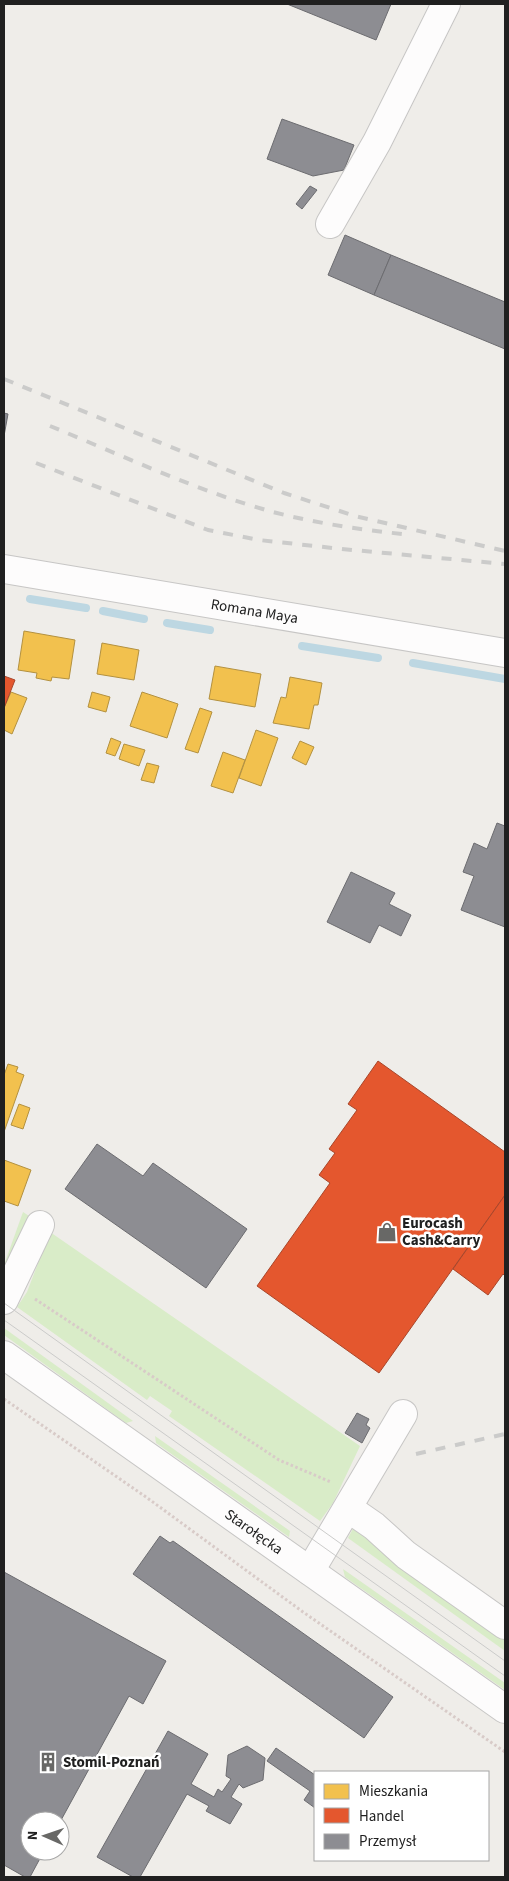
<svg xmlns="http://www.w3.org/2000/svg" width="509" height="1881" viewBox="0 0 509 1881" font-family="'Source Sans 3',sans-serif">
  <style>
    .grass { fill: #d9ecc8 }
    .homes { fill: #f2c14e; stroke: #b39140 }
    .shops { fill: #e4572e; stroke: #a9462a }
    .industry { fill: #8d8d92; stroke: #6c6c70 }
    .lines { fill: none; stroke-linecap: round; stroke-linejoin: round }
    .stream { stroke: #bdd7e2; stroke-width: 8 }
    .minor-casing { stroke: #c7c6c5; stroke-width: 30 }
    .path { stroke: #d8cbc8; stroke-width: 3; stroke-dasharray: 2.5 2.5; stroke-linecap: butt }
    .minor { stroke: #fdfcfc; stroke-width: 28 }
    .tram { stroke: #cbcbca; stroke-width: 1 }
    .rail { stroke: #cbcbca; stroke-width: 4; stroke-dasharray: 10 10; stroke-linecap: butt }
    .labels { text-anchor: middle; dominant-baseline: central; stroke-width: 5; stroke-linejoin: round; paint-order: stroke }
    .street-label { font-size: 15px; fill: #202020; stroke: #fff }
    .poi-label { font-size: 15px; font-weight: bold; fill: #202020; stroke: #fff; text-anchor: start }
  </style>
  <rect width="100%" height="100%" fill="#efede9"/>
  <g class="grass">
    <path d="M23 1212 29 1216 4 1279V1265Z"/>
    <path d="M50 1232 360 1446 333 1503 320 1521 169 1416 172 1411 150 1396 147 1400 17 1307 27 1292Z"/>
    <path d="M4 1328 133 1421 126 1423 4 1335Z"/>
    <path d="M155 1436 290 1531 289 1537 156 1443Z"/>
    <path d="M356 1523 505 1633V1651L348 1538Z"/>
    <path d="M343 1569 505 1683V1690L345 1577Z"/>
  </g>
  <g class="homes">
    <path d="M24 631 75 640 69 679 52 677 51 681 36 678 37 673 18 670Z"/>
    <path d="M102 643 139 650 134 680 97 674Z"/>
    <path d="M215 666 261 674 255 707 209 699Z"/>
    <path d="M290 677 322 683 318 705H314L309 729 273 723 281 697 286 698Z"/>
    <path d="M11 692 27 698 12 734 4 730V708Z"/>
    <path d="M92 692 110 697 106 712 88 707Z"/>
    <path d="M142 692 178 704 167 738 130 726Z"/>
    <path d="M200 708 212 712 198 753 185 749Z"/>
    <path d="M256 730 278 738 261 786 239 778Z"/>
    <path d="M111 738 121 742 115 756 106 753Z"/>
    <path d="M300 741 314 747 306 765 292 758Z"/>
    <path d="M124 744 145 750 139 766 119 759Z"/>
    <path d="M223 752 245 760 233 793 211 786Z"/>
    <path d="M147 763 159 766 154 783 141 780Z"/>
    <path d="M8 1064 18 1067 16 1072 24 1075 4 1132V1075Z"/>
    <path d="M19 1104 30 1108 23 1129 11 1125Z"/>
    <path d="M4 1160 31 1170 18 1206 4 1201Z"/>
  </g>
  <g class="shops">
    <path d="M4 676 15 680 4 708Z"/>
    <path d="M378 1061 505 1152V1195L379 1373 257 1286 330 1183 319 1175 335 1153 329 1149 357 1110 348 1104Z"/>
    <path d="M505 1195V1276L503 1274 488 1295 453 1269Z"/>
  </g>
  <g class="industry">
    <path d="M287 4H391L376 40Z"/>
    <path d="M282 119 354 145 344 170 313 176 267 159Z"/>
    <path d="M310 186 317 190 302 209 296 204Z"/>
    <path d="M345 235 391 255 374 295 328 275Z"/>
    <path d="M391 255 505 302V349L374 295Z"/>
    <path d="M4 413 8 414 4 436Z"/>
    <path d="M497 823 505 826V927L461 910 474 876 463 872 474 843 487 849Z"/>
    <path d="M351 872 395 893 389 904 411 915 401 936 379 925 370 943 327 922Z"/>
    <path d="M97 1144 143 1176 153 1163 247 1229 206 1288 65 1189Z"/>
    <path d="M357 1413 369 1419 366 1425 370 1428 362 1443 345 1433Z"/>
    <path d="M160 1536 170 1543 173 1541 393 1697 364 1738 133 1574Z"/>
    <path d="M4 1572 166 1661 143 1704 129 1696 60 1822 30 1821V1851H44L30 1877H25L4 1865Z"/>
    <path d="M168 1731 208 1754 191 1784 214 1797 218 1789 222 1792 231 1779 226 1776 228 1755 247 1746 265 1758 263 1780 243 1788 239 1784 231 1797 242 1804 230 1824 206 1811 209 1806 187 1794 140 1877H133L97 1857Z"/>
    <path d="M276 1748 315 1775V1808L304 1800 310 1791 267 1761Z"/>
  </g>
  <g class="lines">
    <g class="stream">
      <path d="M30 599 86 608"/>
      <path d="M103 611 144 619"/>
      <path d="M167 623 210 630"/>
      <path d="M302 646 378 658"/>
      <path d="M413 663 505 679"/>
    </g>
    <defs>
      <g id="minor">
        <path d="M330 224 377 142 446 4"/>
        <path id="s1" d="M4 569 505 653"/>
        <path d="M4 1300 40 1225"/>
        <path id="s2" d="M4 1355 505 1709"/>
        <path d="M348 1508 374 1526 406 1555 505 1625"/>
        <path d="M310 1571 403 1414"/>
      </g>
    </defs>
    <use href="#minor" class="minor-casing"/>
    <g class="path">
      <path d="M35 1299 279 1460 331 1482"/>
      <path d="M4 1399 146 1497 303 1612 505 1752"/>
    </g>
    <use href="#minor" class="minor"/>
    <g class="tram">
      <path d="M4 1303 505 1661"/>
      <path d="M4 1320 505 1676"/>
    </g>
    <g class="rail">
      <path d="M4 379 284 493 355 516 505 551"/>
      <path d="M50 426C121 455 200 492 273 512 319 524 364 530 411 535"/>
      <path d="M36 463 208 530 259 540 342 549 505 564"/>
      <path d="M416 1454 505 1434"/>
    </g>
  </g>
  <defs>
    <symbol id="shop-bare" viewBox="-9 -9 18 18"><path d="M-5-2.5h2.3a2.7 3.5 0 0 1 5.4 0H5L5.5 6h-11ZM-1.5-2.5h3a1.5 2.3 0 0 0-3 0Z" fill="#686866" stroke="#fff" stroke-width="2.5" paint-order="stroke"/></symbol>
    <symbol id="building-bare" viewBox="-9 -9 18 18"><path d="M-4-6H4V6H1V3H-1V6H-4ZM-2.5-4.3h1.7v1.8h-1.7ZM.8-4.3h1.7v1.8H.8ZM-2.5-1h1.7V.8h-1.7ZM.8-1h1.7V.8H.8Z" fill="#686866" stroke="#fff" stroke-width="2.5" paint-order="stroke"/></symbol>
  </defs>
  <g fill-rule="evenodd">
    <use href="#shop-bare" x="373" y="1218" width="28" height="28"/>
    <use href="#building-bare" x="34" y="1748" width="28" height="28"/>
  </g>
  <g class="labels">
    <g class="street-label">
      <text stroke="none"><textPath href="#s1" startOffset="254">Romana Maya</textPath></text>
      <text stroke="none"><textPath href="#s2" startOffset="306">Starołęcka</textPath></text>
    </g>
    <g class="poi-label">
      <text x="402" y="1223">Eurocash<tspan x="402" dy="17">Cash&amp;Carry</tspan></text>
      <text x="63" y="1762">Stomil-Poznań</text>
    </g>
  </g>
  <rect width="509" height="1881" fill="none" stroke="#202020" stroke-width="10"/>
  <rect x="314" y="1771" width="175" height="90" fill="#ffffff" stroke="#a6a6a6"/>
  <rect x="324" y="1784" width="25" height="15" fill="#f2c14e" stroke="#a6a6a6"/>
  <text x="359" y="1796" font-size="15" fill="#202020">Mieszkania</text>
  <rect x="324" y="1808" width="25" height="15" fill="#e4572e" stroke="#a6a6a6"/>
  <text x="359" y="1821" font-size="15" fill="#202020">Handel</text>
  <rect x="324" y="1834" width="25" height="15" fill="#8d8d92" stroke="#a6a6a6"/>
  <text x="359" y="1846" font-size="15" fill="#202020">Przemysł</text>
  <g transform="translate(45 1836) rotate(272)"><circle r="24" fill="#ffffff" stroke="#a6a6a6"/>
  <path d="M0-4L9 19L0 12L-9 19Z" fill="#686866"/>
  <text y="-8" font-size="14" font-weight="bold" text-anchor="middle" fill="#202020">N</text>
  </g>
</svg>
